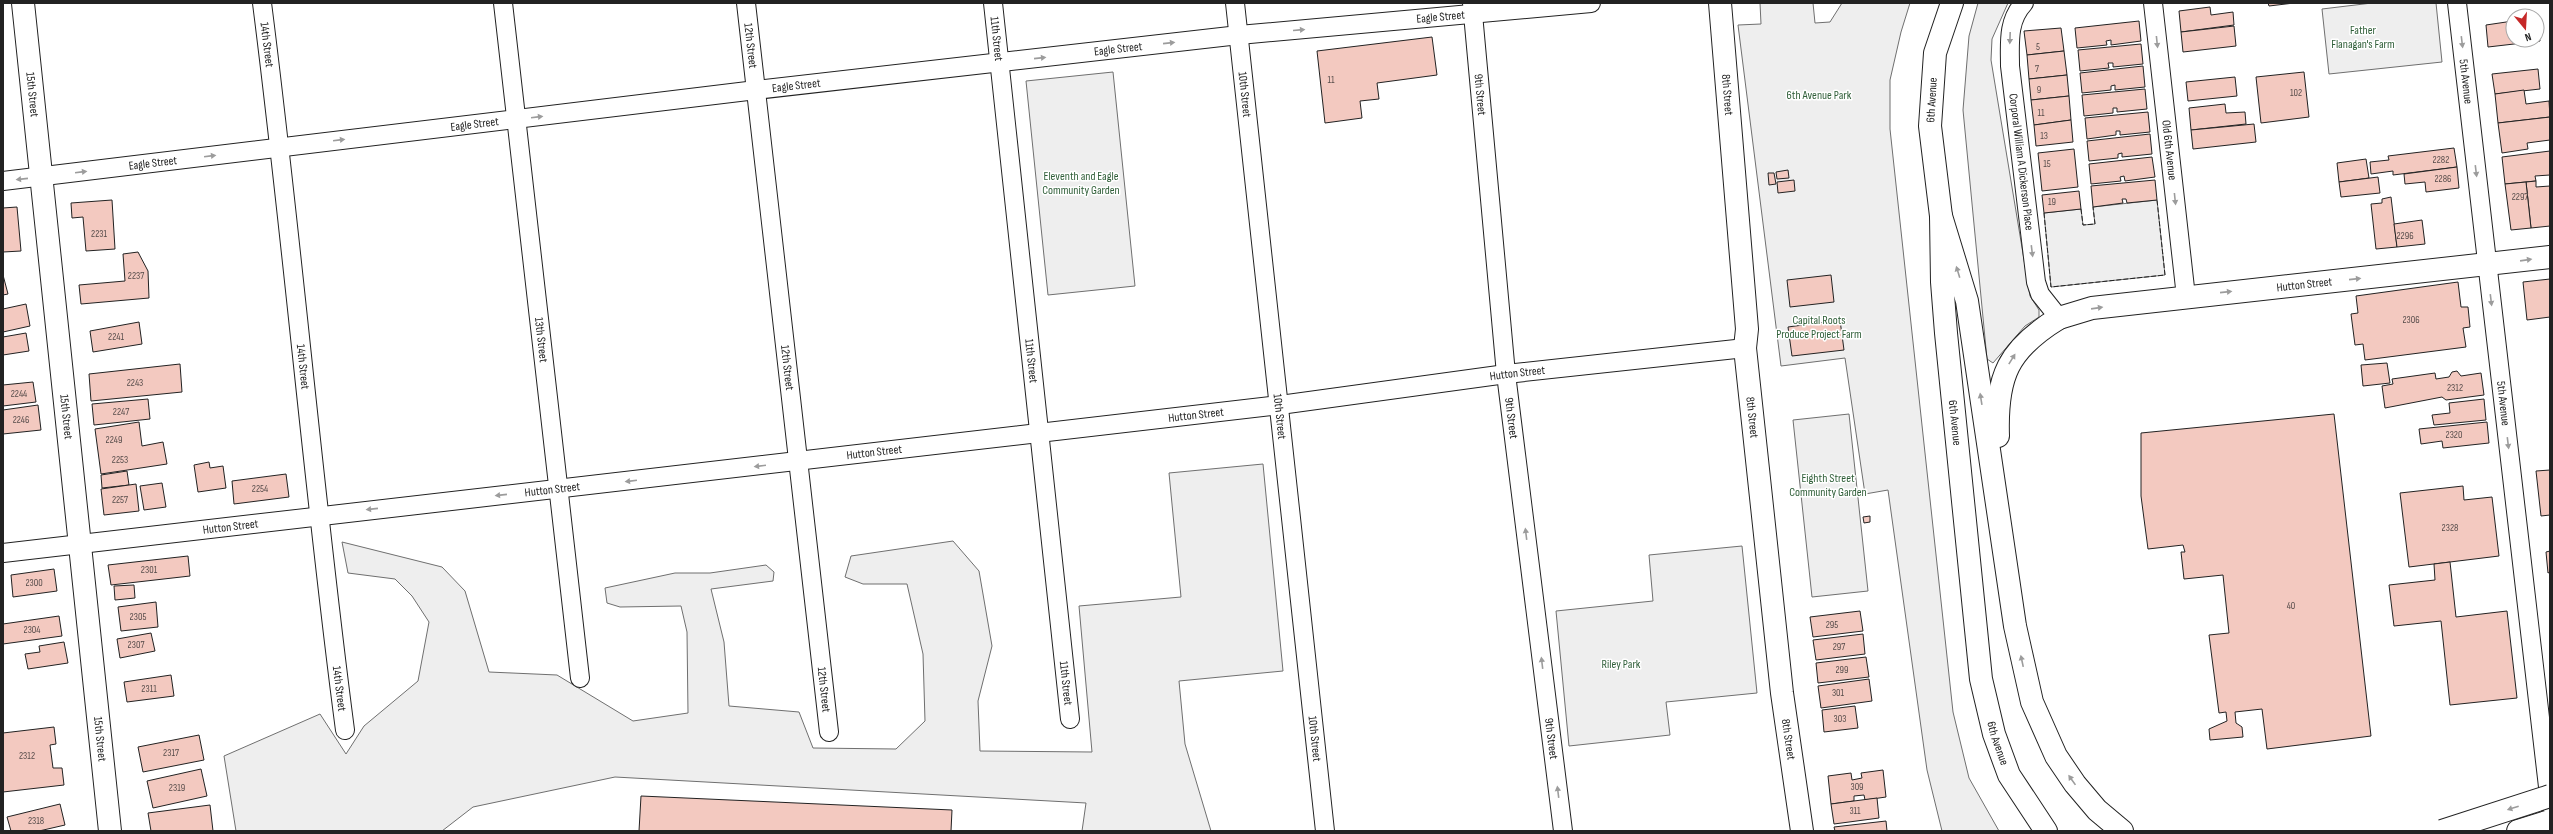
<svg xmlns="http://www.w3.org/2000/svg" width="2553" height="834" viewBox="0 0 2553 834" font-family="'Sofia Sans Condensed',sans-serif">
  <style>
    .green { fill: #eee; stroke: #6f6f6f }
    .building { fill: #f3c9c0; stroke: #222 }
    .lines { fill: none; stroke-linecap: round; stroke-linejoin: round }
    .street-casing { stroke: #222; stroke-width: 20 }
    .secondary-casing { stroke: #222; stroke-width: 24 }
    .primary-casing { stroke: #222; stroke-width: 24 }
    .highway-casing { stroke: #222; stroke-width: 24 }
    .street { stroke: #fff; stroke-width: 18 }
    .secondary { stroke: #fff; stroke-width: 22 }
    .primary { stroke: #fff; stroke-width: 22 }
    .highway { stroke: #fff; stroke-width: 22 }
    .highway-bridge-casing { stroke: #222; stroke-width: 24; stroke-linecap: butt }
    .highway-bridge { stroke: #fff; stroke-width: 22 }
    .fence { stroke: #222; stroke-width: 1; stroke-dasharray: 5 2; stroke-linecap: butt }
    .oneway { fill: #9c9c9c }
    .labels { text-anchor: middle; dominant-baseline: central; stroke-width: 3; stroke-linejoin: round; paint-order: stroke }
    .number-label { font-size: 10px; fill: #564c4a }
    .street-label { font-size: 12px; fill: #222; stroke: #fff }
    .park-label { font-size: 12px; fill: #2f5e38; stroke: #fff }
  </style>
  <rect width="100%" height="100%" fill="#fff"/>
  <g class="green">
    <path d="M1760 3H1813L1815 23 1830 22 1842 3H1910L1901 32 1890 80V129L1953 712 1969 778 1999 831H1942L1927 770 1888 490 1865 494 1845 358 1781 366 1738 25 1761 24Z"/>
    <path d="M1978 3H2008L1992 39 1991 60 2030 296 2039 310V317L2025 326 1993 363 1987 359 1963 110 1969 36Z"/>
    <path d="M2372 3H2436L2442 62 2329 74 2322 9Z"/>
    <path d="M1113 72 1135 286 1048 295 1026 81Z"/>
    <path d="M2157 200 2165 275 2051 287 2044 213 2081 209 2083 225 2095 224 2093 207Z"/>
    <path d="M1849 414 1868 591 1812 597 1793 420Z"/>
    <path d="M1263 464 1283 671 1179 681 1185 744 1211 831H1082L1086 803 615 777 473 807 442 831H236L224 756 320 714 346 754 364 726 418 681 429 622 412 596 395 579 348 573 342 542 442 567 465 591 489 672 557 675 633 721 688 713 687 632 681 606 620 607 607 603 605 588 675 573H710L766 565 774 572 773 581 711 589 724 642 729 706 799 712 813 748 896 749 925 721 923 654 907 584H863L845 577 851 556 953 541 979 571 992 646 978 701 980 751 1092 752 1079 606 1181 597 1169 473Z"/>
    <path d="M1742 546 1757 693 1666 702 1670 735 1569 746 1556 611 1653 601 1649 555Z"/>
  </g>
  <g class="building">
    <path d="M2268 3H2294L2269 6Z"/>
    <path d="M2210 7 2211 15 2233 12 2234 25 2181 32 2179 11Z"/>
    <path d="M2537 20 2540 41 2488 47 2486 25 2513 21V40H2537Z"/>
    <path d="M2139 21 2141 41 2111 45V40L2106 41 2107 45 2077 48 2075 28Z"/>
    <path d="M2234 26 2236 46 2183 52 2181 32Z"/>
    <path d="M2061 28 2064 51 2027 55 2024 31Z"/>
    <path d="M1432 37 1437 75 1377 83 1379 99 1360 101 1362 118 1325 123 1317 51Z"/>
    <path d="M2141 44 2143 64 2113 67V63H2108L2109 68 2080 71 2078 50Z"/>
    <path d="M2064 51 2067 75 2029 79 2027 55Z"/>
    <path d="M2143 66 2145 87 2115 90V85L2111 86V90L2082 93 2080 73Z"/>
    <path d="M2538 69 2540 89 2495 94 2492 74Z"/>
    <path d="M2304 72 2309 117 2261 123 2256 77Z"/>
    <path d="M2067 75 2069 96 2031 100 2029 79Z"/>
    <path d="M2235 77 2237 96 2188 101 2186 82Z"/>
    <path d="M2145 89 2147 109 2117 112V108H2113V113L2084 116 2082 95Z"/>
    <path d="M2524 90 2526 104 2549 101 2550 117 2498 123 2495 94Z"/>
    <path d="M2069 96 2071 120 2034 125 2031 100Z"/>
    <path d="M2225 104 2226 113 2245 112 2246 124 2191 130 2189 108Z"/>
    <path d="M2148 112 2150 132 2120 135V131H2116V135L2087 139 2085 118Z"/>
    <path d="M2550 117V140L2527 143 2528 149 2502 153 2498 123Z"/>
    <path d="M2071 120 2073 142 2036 146 2034 125Z"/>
    <path d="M2254 124 2256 142 2193 149 2191 130Z"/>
    <path d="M2150 134 2152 154 2122 157V153L2118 154V158L2089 161 2087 141Z"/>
    <path d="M2454 148 2457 167 2393 175V171L2371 174 2370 162 2389 160 2388 156Z"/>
    <path d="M2074 149 2078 187 2042 191 2038 153Z"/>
    <path d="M2550 151V175L2535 176 2536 181 2505 184 2502 157Z"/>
    <path d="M2152 157 2155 177 2125 181 2124 176 2120 177 2121 181 2091 184 2089 164Z"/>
    <path d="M2366 159 2369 178 2339 182 2337 163Z"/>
    <path d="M2457 167 2459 188 2426 192 2425 182 2405 184 2404 174Z"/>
    <path d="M1788 170 1789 178 1777 179 1776 172Z"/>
    <path d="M1768 173H1774L1776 184 1769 185Z"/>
    <path d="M2378 177 2380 193 2341 197 2339 182Z"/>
    <path d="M1794 180 1795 191 1778 193 1777 182Z"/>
    <path d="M2155 180 2157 200 2127 203 2126 199H2122L2123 203 2093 207 2091 186Z"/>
    <path d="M2536 181V187L2550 186V226L2531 228 2526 182Z"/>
    <path d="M2526 182 2531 228 2511 230 2505 184Z"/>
    <path d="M2079 191 2081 209 2044 213 2042 195Z"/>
    <path d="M2391 197 2397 247 2376 249 2371 204 2382 203V199Z"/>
    <path d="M112 200 115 249 86 251 83 217 72 218 71 203Z"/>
    <path d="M17 207 21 251 3 252V208Z"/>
    <path d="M2422 220 2425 244 2397 247 2394 224Z"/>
    <path d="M138 252 148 271 149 298 81 304 79 285 125 281 123 254Z"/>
    <path d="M3 275 8 294 3 295Z"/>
    <path d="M1831 275 1834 302 1790 307 1787 280Z"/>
    <path d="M2550 279V317L2527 320 2523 282Z"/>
    <path d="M2458 282 2461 307H2468L2470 327 2463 328 2466 347 2365 360 2363 344 2355 345 2351 314 2358 313 2356 296Z"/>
    <path d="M26 304 30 326 3 332V309Z"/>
    <path d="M1840 320 1844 350 1792 356 1788 327Z"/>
    <path d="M139 322 142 344 93 352 90 331Z"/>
    <path d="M26 333 29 351 3 355V337Z"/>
    <path d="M2387 363 2390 383 2363 386 2361 365Z"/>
    <path d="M180 364 182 392 91 401 89 374Z"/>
    <path d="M2457 371 2461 376 2481 373 2484 395 2446 400 2442 397 2385 408 2382 386 2393 384 2392 379 2435 373 2436 379 2449 377 2452 372Z"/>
    <path d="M33 382 36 402 3 406V385Z"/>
    <path d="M148 399 150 419 94 425 92 404Z"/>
    <path d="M2484 399 2486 420 2434 425 2432 415 2450 413 2449 403Z"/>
    <path d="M38 405 41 430 3 434V410Z"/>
    <path d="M2334 414 2371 736 2267 749 2262 709 2235 712 2236 723 2242 727 2243 737 2210 740 2209 729 2227 721 2226 712 2219 713 2209 635 2229 633 2223 575 2184 579 2181 552H2185L2183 545 2148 549 2141 496V433Z"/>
    <path d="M139 422 142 446 163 442 167 464 101 474 95 429Z"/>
    <path d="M2487 422 2489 443 2443 448 2442 441 2421 444 2419 429Z"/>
    <path d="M209 462 210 468 223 466 226 488 198 492 194 465Z"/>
    <path d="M2550 470V515L2541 516 2536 471Z"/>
    <path d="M127 471 129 485 102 488 101 475Z"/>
    <path d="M286 474 289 497 234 504 232 481Z"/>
    <path d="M162 483 166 507 144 510 140 486Z"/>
    <path d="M136 484 139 511 104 515 101 489Z"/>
    <path d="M2463 486 2464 500 2492 497 2499 556 2409 567 2400 493Z"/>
    <path d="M1870 516V522L1864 523 1863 517Z"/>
    <path d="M2550 551V572L2548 573 2546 552Z"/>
    <path d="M188 556 190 576 111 585 108 565Z"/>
    <path d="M2450 562 2456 617 2507 611 2517 698 2450 705 2441 621 2394 626 2389 585 2435 580 2434 564Z"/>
    <path d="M54 569 57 591 13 597 11 575Z"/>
    <path d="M134 585 135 598 115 600 114 586Z"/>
    <path d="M156 602 158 627 121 631 118 607Z"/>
    <path d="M1860 611 1863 631 1813 637 1810 617Z"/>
    <path d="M59 616 62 636 3 644V624Z"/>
    <path d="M151 633 155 651 120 658 117 639Z"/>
    <path d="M1863 634 1865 654 1816 660 1813 640Z"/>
    <path d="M64 642 68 663 28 669 25 654 40 652 39 646Z"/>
    <path d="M1866 657 1869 677 1818 683 1816 663Z"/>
    <path d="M171 675 174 696 127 702 124 682Z"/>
    <path d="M1869 679 1872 701 1821 708 1818 686Z"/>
    <path d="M1855 706 1858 728 1824 732 1822 710Z"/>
    <path d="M54 727 56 744 50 745 53 768H62L64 785 3 792V733Z"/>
    <path d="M199 735 204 760 143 772 138 747Z"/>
    <path d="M201 769 207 796 153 808 147 781Z"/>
    <path d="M1883 770 1886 797 1865 800 1864 795 1854 796V801L1831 804 1828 776 1851 773 1852 780 1862 778 1861 773Z"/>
    <path d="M641 796 952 810 951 831H639Z"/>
    <path d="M1877 798 1879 818 1834 824 1831 804Z"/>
    <path d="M60 804 65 825 39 831H11L7 817Z"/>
    <path d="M210 805 213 831H151L148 813Z"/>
    <path d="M1886 821 1887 831H1835L1834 827Z"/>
  </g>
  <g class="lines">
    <defs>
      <g id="street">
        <path id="s1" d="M262 3C293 245 313 488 345 730"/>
        <path id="s2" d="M503 3 580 678"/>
        <path id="s3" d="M746 3 829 732"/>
        <path id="s4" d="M993 3 1070 719"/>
        <path id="s5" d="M1235 3 1325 831"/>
        <path id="s6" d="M1472 3 1506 374 1563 831"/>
        <path id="s7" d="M2024 3C2007 21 2010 44 2010 66L2036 282 2040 294 2059 318"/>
        <path id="s8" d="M2153 3 2186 297"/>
        <path id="s9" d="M2457 3 2550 804"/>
        <path id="s10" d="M3 181 756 90 1239 35 1591 3"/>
        <path id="s11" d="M3 553 1280 405 1506 374 1745 348"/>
      </g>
      <g id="secondary">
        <path id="s12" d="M23 3 110 831"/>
        <path id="s13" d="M1720 3 1747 329 1745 348 1782 693 1802 831"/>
        <path id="s14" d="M1952 3 1935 53 1930 126 1941 216 1942 282 1946 333 1981 679 1994 734 2009 775 2046 831"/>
      </g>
      <g id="primary">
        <path id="s15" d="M2059 318 2092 308 2550 257"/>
      </g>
      <g id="highway">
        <path d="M1941 216 1967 301 2015 626 2032 702 2056 756 2075 784 2097 810 2122 831"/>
        <path d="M1998 436C1996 376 2008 349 2059 318"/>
        <path d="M2518 831 2550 821"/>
      </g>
    </defs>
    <use href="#street" class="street-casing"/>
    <use href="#secondary" class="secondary-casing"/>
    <use href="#primary" class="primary-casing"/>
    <use href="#highway" class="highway-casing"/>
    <use href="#street" class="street"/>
    <use href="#secondary" class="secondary"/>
    <use href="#primary" class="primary"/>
    <use href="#highway" class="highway"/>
    <defs>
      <path id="highway-bridge" d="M2442 831 2550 796"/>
    </defs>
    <use href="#highway-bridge" class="highway-bridge-casing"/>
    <use href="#highway-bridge" class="highway-bridge"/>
    <g class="fence">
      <path d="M2081 209 2083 225 2095 224 2093 207"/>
      <path d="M2044 213 2051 287 2165 275 2157 200"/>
    </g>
  </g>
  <defs><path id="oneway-solid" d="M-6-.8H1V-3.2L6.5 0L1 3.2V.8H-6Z"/></defs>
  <g class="oneway">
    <use href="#oneway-solid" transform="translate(1299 30) rotate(-5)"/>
    <use href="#oneway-solid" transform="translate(2010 38) rotate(92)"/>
    <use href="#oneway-solid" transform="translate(2157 42) rotate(84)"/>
    <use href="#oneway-solid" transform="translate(2462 42) rotate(83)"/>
    <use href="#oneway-solid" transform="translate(1169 43) rotate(-6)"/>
    <use href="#oneway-solid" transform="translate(1040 58) rotate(-6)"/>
    <use href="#oneway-solid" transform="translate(537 117) rotate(-7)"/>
    <use href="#oneway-solid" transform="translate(339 140) rotate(-7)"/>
    <use href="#oneway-solid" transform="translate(210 156) rotate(-7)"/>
    <use href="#oneway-solid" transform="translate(2476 171) rotate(83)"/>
    <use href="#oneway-solid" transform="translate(81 172) rotate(-7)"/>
    <use href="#oneway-solid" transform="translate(22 179) rotate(174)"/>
    <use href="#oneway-solid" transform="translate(2175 199) rotate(84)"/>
    <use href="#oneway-solid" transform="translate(2032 251) rotate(83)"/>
    <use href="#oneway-solid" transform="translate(2526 260) rotate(-8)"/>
    <use href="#oneway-solid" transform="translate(1958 272) rotate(-107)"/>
    <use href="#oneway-solid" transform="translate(2355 279) rotate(-6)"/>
    <use href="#oneway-solid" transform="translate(2226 292) rotate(-6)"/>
    <use href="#oneway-solid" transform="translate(2491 300) rotate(83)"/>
    <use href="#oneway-solid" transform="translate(2097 308) rotate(-8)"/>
    <use href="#oneway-solid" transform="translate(2012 359) rotate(-58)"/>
    <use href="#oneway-solid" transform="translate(1981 399) rotate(-99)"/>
    <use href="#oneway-solid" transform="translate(2508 443) rotate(83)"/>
    <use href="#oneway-solid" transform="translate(760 466) rotate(173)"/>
    <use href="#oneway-solid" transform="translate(631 481) rotate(173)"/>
    <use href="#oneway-solid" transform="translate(501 495) rotate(174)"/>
    <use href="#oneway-solid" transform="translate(372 509) rotate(174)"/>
    <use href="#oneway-solid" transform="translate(1526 534) rotate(-97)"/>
    <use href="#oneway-solid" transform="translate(2022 661) rotate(-102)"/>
    <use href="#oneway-solid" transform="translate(1542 663) rotate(-97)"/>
    <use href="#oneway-solid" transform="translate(2072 780) rotate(-125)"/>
    <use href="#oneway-solid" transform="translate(1558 792) rotate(-97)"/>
    <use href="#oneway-solid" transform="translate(2513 808) rotate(162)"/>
  </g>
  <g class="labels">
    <g class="number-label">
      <text x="2038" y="47">5</text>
      <text x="2037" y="69">7</text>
      <text x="1331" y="80">11</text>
      <text x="2039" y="90">9</text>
      <text x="2296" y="93">102</text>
      <text x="2041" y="113">11</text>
      <text x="2044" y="136">13</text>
      <text x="2441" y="160">2282</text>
      <text x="2047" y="164">15</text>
      <text x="2443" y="179">2286</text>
      <text x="2520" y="197">2297</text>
      <text x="2052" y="202">19</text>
      <text x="99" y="234">2231</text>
      <text x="2405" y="236">2296</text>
      <text x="136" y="276">2237</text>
      <text x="2411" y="320">2306</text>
      <text x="116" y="337">2241</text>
      <text x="135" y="383">2243</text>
      <text x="2455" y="388">2312</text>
      <text x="19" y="394">2244</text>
      <text x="121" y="412">2247</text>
      <text x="21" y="420">2246</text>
      <text x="2454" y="435">2320</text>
      <text x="114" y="440">2249</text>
      <text x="120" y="460">2253</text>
      <text x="260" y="489">2254</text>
      <text x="120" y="500">2257</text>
      <text x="2450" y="528">2328</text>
      <text x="149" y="570">2301</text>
      <text x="34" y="583">2300</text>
      <text x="2291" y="606">40</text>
      <text x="138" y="617">2305</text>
      <text x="1832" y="625">295</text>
      <text x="32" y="630">2304</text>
      <text x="136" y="645">2307</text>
      <text x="1839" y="647">297</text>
      <text x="1842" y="670">299</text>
      <text x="149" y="689">2311</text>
      <text x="1838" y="693">301</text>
      <text x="1840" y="719">303</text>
      <text x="171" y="753">2317</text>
      <text x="27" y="756">2312</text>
      <text x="1857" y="787">309</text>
      <text x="177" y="788">2319</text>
      <text x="1855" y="811">311</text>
      <text x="36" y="821">2318</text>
    </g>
    <g class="street-label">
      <text stroke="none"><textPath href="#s10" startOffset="1447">Eagle Street</textPath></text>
      <text stroke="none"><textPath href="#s4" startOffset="36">11th Street</textPath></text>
      <text stroke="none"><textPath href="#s1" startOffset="42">14th Street</textPath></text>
      <text stroke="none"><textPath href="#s3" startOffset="43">12th Street</textPath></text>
      <text stroke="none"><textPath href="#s10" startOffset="1123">Eagle Street</textPath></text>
      <text stroke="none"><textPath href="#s9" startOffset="79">5th Avenue</textPath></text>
      <text stroke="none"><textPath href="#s10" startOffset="799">Eagle Street</textPath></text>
      <text stroke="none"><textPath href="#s12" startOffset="92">15th Street</textPath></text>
      <text stroke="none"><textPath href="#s5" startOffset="92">10th Street</textPath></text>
      <text stroke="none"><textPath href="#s6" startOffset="92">9th Street</textPath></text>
      <text stroke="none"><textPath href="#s13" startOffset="92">8th Street</textPath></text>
      <text transform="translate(1932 100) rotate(-87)">6th Avenue</text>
      <text stroke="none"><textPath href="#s10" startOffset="475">Eagle Street</textPath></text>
      <text stroke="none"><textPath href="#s8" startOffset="148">Old 6th Avenue</textPath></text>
      <text stroke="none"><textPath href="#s7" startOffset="163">Corporal William A Dickerson Place</textPath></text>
      <text stroke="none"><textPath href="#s10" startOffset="151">Eagle Street</textPath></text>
      <text stroke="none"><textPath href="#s15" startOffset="248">Hutton Street</textPath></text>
      <text stroke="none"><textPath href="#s2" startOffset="339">13th Street</textPath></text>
      <text stroke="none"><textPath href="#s4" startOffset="360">11th Street</textPath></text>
      <text stroke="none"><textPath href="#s1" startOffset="366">14th Street</textPath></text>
      <text stroke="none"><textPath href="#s3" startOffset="367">12th Street</textPath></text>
      <text stroke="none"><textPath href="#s11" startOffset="1525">Hutton Street</textPath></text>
      <text stroke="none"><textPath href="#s9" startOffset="403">5th Avenue</textPath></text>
      <text stroke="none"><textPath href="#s11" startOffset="1201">Hutton Street</textPath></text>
      <text stroke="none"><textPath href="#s12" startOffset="416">15th Street</textPath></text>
      <text stroke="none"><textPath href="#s5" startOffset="416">10th Street</textPath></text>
      <text stroke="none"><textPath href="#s6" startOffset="417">9th Street</textPath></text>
      <text stroke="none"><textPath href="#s13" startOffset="416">8th Street</textPath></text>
      <text stroke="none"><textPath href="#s14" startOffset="424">6th Avenue</textPath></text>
      <text stroke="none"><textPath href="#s11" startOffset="877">Hutton Street</textPath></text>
      <text stroke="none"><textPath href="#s11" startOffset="553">Hutton Street</textPath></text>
      <text stroke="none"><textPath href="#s11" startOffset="229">Hutton Street</textPath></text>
      <text stroke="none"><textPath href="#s4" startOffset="684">11th Street</textPath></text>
      <text stroke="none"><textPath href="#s1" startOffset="690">14th Street</textPath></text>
      <text stroke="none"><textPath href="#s3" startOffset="691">12th Street</textPath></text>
      <text stroke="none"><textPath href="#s12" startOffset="740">15th Street</textPath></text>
      <text stroke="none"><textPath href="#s5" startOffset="740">10th Street</textPath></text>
      <text stroke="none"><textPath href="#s6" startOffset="740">9th Street</textPath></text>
      <text stroke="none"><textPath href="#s13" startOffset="740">8th Street</textPath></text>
      <text stroke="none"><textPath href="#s14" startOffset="748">6th Avenue</textPath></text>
    </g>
    <g class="park-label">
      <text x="2363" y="30">Father<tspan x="2363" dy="14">Flanagan's Farm</tspan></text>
      <text x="1819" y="95">6th Avenue Park</text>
      <text x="1081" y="176">Eleventh and Eagle<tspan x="1081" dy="14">Community Garden</tspan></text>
      <text x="1819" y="320">Capital Roots<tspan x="1819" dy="14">Produce Project Farm</tspan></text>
      <text x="1828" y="478">Eighth Street<tspan x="1828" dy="14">Community Garden</tspan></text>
      <text x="1621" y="664">Riley Park</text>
    </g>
  </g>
  <rect width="2553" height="834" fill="none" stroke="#222222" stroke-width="8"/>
  <g transform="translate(2525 28) rotate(162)"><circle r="19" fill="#ffffff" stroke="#a7a7a7"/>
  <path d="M0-3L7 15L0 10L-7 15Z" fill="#c62828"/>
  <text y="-6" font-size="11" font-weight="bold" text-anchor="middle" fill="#222222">N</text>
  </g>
</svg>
